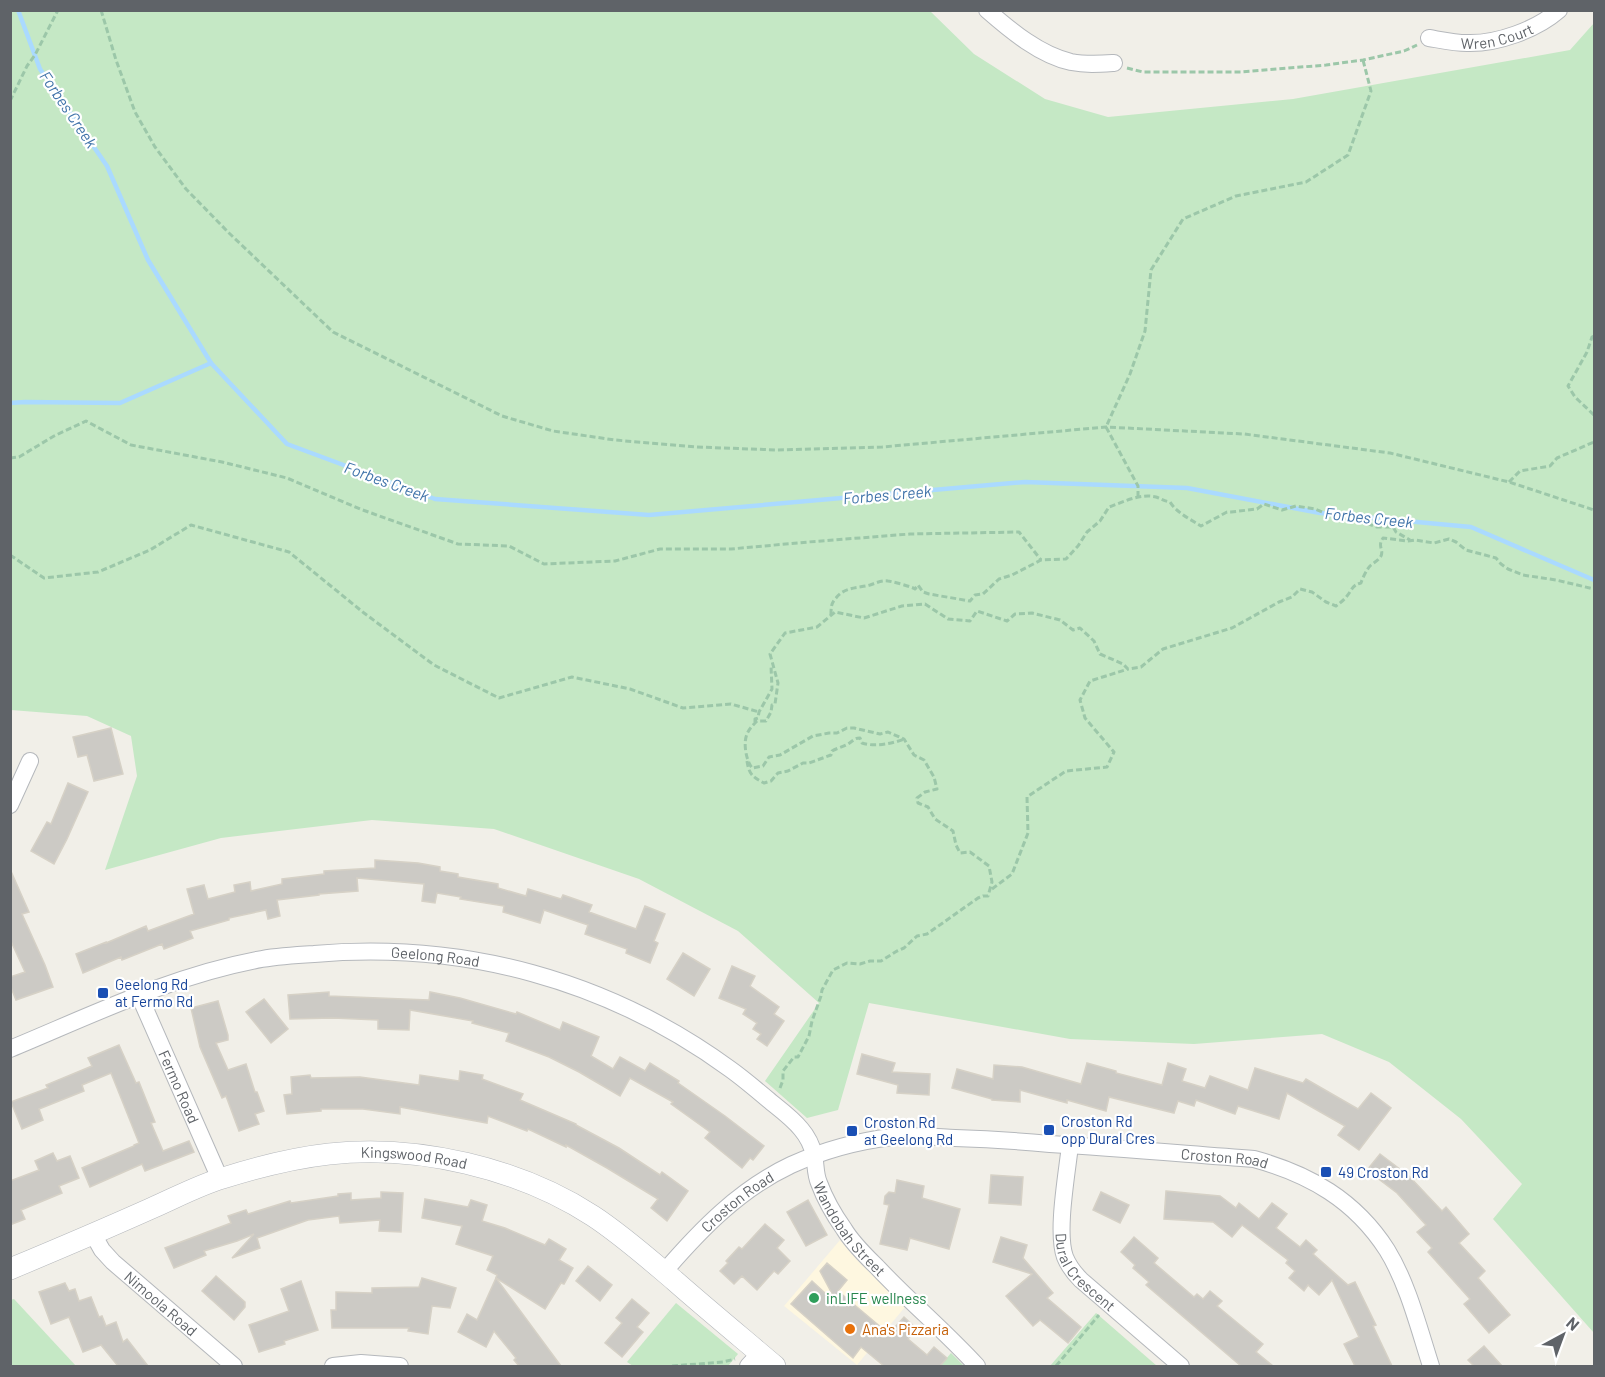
<svg xmlns="http://www.w3.org/2000/svg" width="1605" height="1377" viewBox="0 0 1605 1377" font-family="Barlow,sans-serif">
  <style>
    .commercial { fill: #fef7e0 }
    .green { fill: #c5e8c5 }
    .lines { fill: none; stroke-linecap: round; stroke-linejoin: round }
    .stream { stroke: #aadaff; stroke-width: 4.5 }
    .building { fill: #cccac5; stroke: #d6d1c6; stroke-width: 1.5 }
    .minor-casing { stroke: #b5b8bc; stroke-width: 18 }
    .tertiary-casing { stroke: #b5b8bc; stroke-width: 22 }
    .path { stroke: #9cc7a9; stroke-width: 3; stroke-dasharray: 6 3; stroke-linecap: butt }
    .minor { stroke: #fff; stroke-width: 16 }
    .tertiary { stroke: #fff; stroke-width: 21 }
    .transit-dot { fill: #1a4fb4; stroke: #fff; stroke-width: 2 }
    .leisure-dot { fill: #2e9e5b; stroke: #fff; stroke-width: 2 }
    .food-dot { fill: #e8710a; stroke: #fff; stroke-width: 2 }
    .labels { text-anchor: middle; dominant-baseline: central; stroke-width: 4.5; stroke-linejoin: round; paint-order: stroke }
    .street-label { font-size: 15px; fill: #5f6368; stroke: #fff }
    .transit-label { font-size: 15px; fill: #164399; stroke: #fff; text-anchor: start }
    .leisure-label { font-size: 15px; fill: #27864d; stroke: #fff; text-anchor: start }
    .food-label { font-size: 15px; fill: #c56008; stroke: #fff; text-anchor: start }
    .water-label { font-size: 16px; font-style: italic; fill: #4174aa; stroke: #fff }
  </style>
  <rect width="100%" height="100%" fill="#f1efe8"/>
  <path class="commercial" d="M840 1240 856 1259 905 1307 857 1365 784 1306Z"/>
  <g class="green">
    <path d="M10 11H930L974 54 1045 99 1108 117 1293 99 1570 50 1594 23V1333L1493 1219 1522 1184 1461 1119 1389 1062 1322 1034 1194 1044 1070 1039 869 1003 838 1110 807 1118 765 1081 819 1003 738 931 639 879 494 829 372 820 221 838 105 870 137 776 131 736 87 716 11 710Z"/>
    <path d="M14 1299 76 1366H11L10 1300Z"/>
    <path d="M676 1303 738 1354 728 1366H633L627 1362Z"/>
    <path d="M1096 1313 1157 1366H1050Z"/>
    <path d="M951 1353 964 1366H940Z"/>
  </g>
  <g class="lines">
    <g class="stream">
      <path d="M18 10 40 69 107 166 148 260 211 363 287 444 435 499 649 515 1025 482 1187 488 1320 513 1471 527 1594 580"/>
      <path d="M10 403 25 402 120 403 211 363"/>
    </g>
  </g>
  <g class="building">
    <path d="M111 728 123 774 94 781 87 755 78 757 73 737Z"/>
    <path d="M68 783 88 792 67 839 54 864 31 851 47 822 51 824Z"/>
    <path d="M375 860 418 863 440 867V871L458 874V877L498 884V888L526 896 528 889 561 899 563 895 592 905 589 912 636 929 645 906 665 914 654 941 658 943 650 963 626 953 627 949 585 934 588 925 544 910 540 923 503 912 504 906 460 899 461 897 437 893 435 903 422 901 424 884 357 878 358 891 319 894V895L277 900 280 916 268 919 266 910 229 918V920L190 931 193 938 164 949 162 944 122 960 121 957 83 973 76 954 106 942V943L146 926 148 931 194 914 187 889 204 885 208 899 235 892 234 885 250 882 251 891 282 884V879L324 874V871L375 868Z"/>
    <path d="M10 869 29 912 22 914 45 965 53 987 16 1000 10 985V977L25 972 10 939Z"/>
    <path d="M683 953 710 969 694 996 667 979Z"/>
    <path d="M732 966 755 976 750 986 779 1007 774 1014 784 1021 767 1046 757 1039 761 1034 753 1029 757 1023 743 1014 746 1009 719 998Z"/>
    <path d="M329 992V996L429 1000 430 992 460 998 516 1014 517 1012 560 1030 563 1022 599 1037 591 1056 613 1069 620 1057 645 1071 650 1063 679 1081 678 1083 725 1116 764 1146 753 1160 750 1158 742 1168 705 1138 710 1132 671 1104 673 1102 630 1078 620 1096 579 1072 549 1057 506 1041 509 1033 472 1023 473 1021 410 1010 409 1030 378 1029V1020L333 1018 290 1019 288 995Z"/>
    <path d="M264 999 288 1029 271 1043 246 1012Z"/>
    <path d="M218 1001 228 1035V1040L216 1043 228 1070 246 1064 255 1092H257L264 1111 255 1114 259 1124 239 1131 226 1096 222 1098 200 1047 191 1008Z"/>
    <path d="M119 1045 136 1083 139 1082 155 1122 151 1123 163 1151 189 1141 194 1152 145 1171 142 1164 90 1187 82 1168 134 1146V1145L139 1143 111 1073 82 1085 84 1091 39 1109 43 1120 22 1129 11 1102 48 1088 46 1085 92 1066 88 1058Z"/>
    <path d="M862 1054 895 1063 892 1072 930 1074 929 1095 897 1093 898 1085 857 1074Z"/>
    <path d="M1087 1063 1116 1071V1073L1162 1085 1168 1063 1186 1069 1182 1081 1205 1088 1210 1076 1248 1090 1255 1068 1303 1083 1306 1079 1358 1109 1371 1093 1391 1108 1359 1150 1338 1135 1345 1126 1287 1093 1279 1119 1238 1106 1235 1114 1196 1100 1194 1106 1178 1101 1174 1113 1109 1097 1106 1111 1067 1100V1103L1020 1090V1102L992 1100V1099L952 1088 957 1069 993 1079 994 1065 1022 1067 1081 1084Z"/>
    <path d="M460 1071 483 1075 482 1079 523 1094 520 1100 576 1124V1125L619 1148 660 1175 662 1172 688 1191 667 1221 651 1208 658 1199 607 1168 566 1145V1147L528 1129 527 1131 488 1116 487 1123 400 1107V1114L363 1109H321V1111L287 1114 284 1095 292 1094 291 1077 310 1075 311 1078 360 1077 419 1085 420 1075 459 1081Z"/>
    <path d="M53 1153 57 1161 70 1156 79 1178 59 1186 62 1193 21 1210 25 1219 10 1225V1181L39 1170 35 1161Z"/>
    <path d="M1380 1154 1409 1176 1442 1211 1446 1207 1469 1234 1459 1243 1485 1271 1478 1278 1510 1315 1489 1333 1464 1304 1470 1299 1428 1252 1432 1248 1417 1232 1426 1225 1397 1193 1367 1170Z"/>
    <path d="M991 1175 1023 1177 1021 1205 989 1203Z"/>
    <path d="M897 1180 924 1186 922 1198 960 1209 949 1249 910 1238 907 1250 880 1244 889 1205 884 1204 885 1196 889 1192 895 1193Z"/>
    <path d="M1166 1191 1220 1196 1236 1208 1239 1203 1259 1219 1272 1203 1287 1214 1276 1228 1300 1247 1306 1240 1317 1250 1313 1254 1348 1285 1355 1282 1376 1325 1373 1326 1392 1366H1355L1344 1344 1359 1337 1332 1280 1319 1295 1308 1285 1304 1291 1289 1278 1295 1271 1286 1263 1288 1260 1242 1225 1232 1237 1213 1222 1164 1219Z"/>
    <path d="M381 1192 403 1193 401 1232 379 1231 380 1220 340 1223 339 1216 308 1220 257 1238 260 1248 232 1258 254 1234 237 1241 204 1251 206 1255 174 1268 165 1248 231 1223 228 1216 246 1210 248 1214 290 1201 291 1203 338 1196V1194L351 1193V1200L381 1198Z"/>
    <path d="M1101 1192 1129 1205 1120 1223 1093 1210Z"/>
    <path d="M425 1199 468 1207 471 1200 487 1205 482 1221 505 1228 545 1245 549 1239 566 1249 559 1260 573 1268 564 1284 561 1283 545 1309 496 1278 497 1275 487 1270 493 1256 456 1244 462 1226 422 1218Z"/>
    <path d="M808 1200 827 1235 806 1246 787 1212Z"/>
    <path d="M765 1224 784 1240 777 1248 790 1261 778 1274 774 1271 757 1290 742 1276 734 1284 720 1271 728 1263 726 1261 739 1247 742 1249Z"/>
    <path d="M1001 1237 1027 1245 1023 1258 1053 1293 1047 1298 1081 1327 1068 1343 1040 1320 1033 1326 1006 1296 1032 1274 993 1262Z"/>
    <path d="M1134 1237 1158 1258 1154 1263 1194 1297 1197 1294 1203 1299 1210 1291 1222 1301 1217 1306 1263 1344 1256 1352 1273 1366H1241L1146 1285 1149 1282 1133 1268 1135 1265 1121 1252Z"/>
    <path d="M827 1263 847 1280 838 1291 889 1334 904 1317 916 1328 908 1339 927 1355 934 1347 947 1358 940 1366H884L861 1347 853 1358 791 1304 812 1281 838 1305 820 1271Z"/>
    <path d="M588 1266 612 1285 600 1301 576 1281Z"/>
    <path d="M216 1276 245 1302V1307L234 1320 202 1291Z"/>
    <path d="M422 1278 456 1288 450 1308 432 1306 428 1334 408 1331 409 1328H332L331 1310H336V1292L372 1293V1288L419 1287Z"/>
    <path d="M496 1278 561 1366H519L514 1360 516 1358 494 1331 486 1347 458 1332 467 1314 477 1320Z"/>
    <path d="M301 1281 318 1330 284 1341 285 1344 259 1352 249 1325 289 1311 281 1289Z"/>
    <path d="M65 1283 69 1291 75 1289 79 1301 91 1297 99 1317 102 1316 106 1326 116 1322 123 1342 127 1339 148 1366H118L101 1345 83 1352 69 1317 51 1324 39 1292Z"/>
    <path d="M632 1299 649 1313 637 1327 643 1332 622 1357 605 1343 622 1323 616 1318Z"/>
    <path d="M1484 1346 1502 1366H1474L1468 1360Z"/>
  </g>
  <g class="lines">
    <defs>
      <g id="minor">
        <path d="M987 10C1011 31 1040 55 1071 62 1086 65 1099 64 1114 63"/>
        <path id="s1" d="M1429 38C1441 40 1455 43 1467 43 1497 44 1536 30 1559 10"/>
        <path d="M10 805 30 761"/>
        <path id="s2" d="M139 995 220 1179"/>
        <path id="s3" d="M10 1049C92 1015 173 975 262 959 279 956 296 955 314 954 464 941 608 980 730 1069 744 1079 758 1091 771 1102 781 1110 793 1119 801 1129 807 1136 812 1146 814 1155 816 1164 815 1174 819 1183 825 1199 834 1215 844 1229 853 1244 866 1256 878 1268 910 1302 946 1332 977 1366"/>
        <path id="s4" d="M1070 1145C1067 1174 1056 1232 1065 1257 1069 1267 1074 1273 1081 1280L1181 1366"/>
        <path id="s5" d="M93 1234 102 1250 113 1262 234 1366"/>
        <path id="s6" d="M664 1272C701 1229 740 1189 791 1165 822 1151 858 1141 892 1137 913 1135 934 1137 955 1138 987 1139 1018 1141 1050 1144 1118 1148 1186 1154 1254 1159 1309 1174 1355 1200 1387 1250 1408 1284 1419 1329 1431 1366"/>
        <path d="M333 1366 361 1363 400 1366"/>
        <path d="M748 1366 760 1353"/>
      </g>
      <g id="tertiary">
        <path id="s7" d="M10 1269C58 1249 105 1229 152 1208 175 1198 199 1185 223 1178 258 1167 293 1158 329 1154 417 1144 519 1168 593 1216 622 1235 649 1259 675 1281 708 1310 742 1338 775 1366"/>
      </g>
    </defs>
    <use href="#minor" class="minor-casing"/>
    <use href="#tertiary" class="tertiary-casing"/>
    <g class="path">
      <path d="M101 10 116 60 135 112 155 147 186 189 229 233 333 332 502 416 553 431 615 440 696 447 777 450 882 447 1106 427 1244 434 1390 453 1509 482 1594 510"/>
      <path d="M1127 68 1143 72H1241L1326 65 1363 60 1404 51 1417 45"/>
      <path d="M10 101 27 66 35 55 58 10"/>
      <path d="M1594 336 1592 337 1587 352 1568 386 1575 397 1594 415"/>
      <path d="M10 458 19 457 54 436 86 421 131 445 222 462 287 478 360 509 458 544 509 546 544 564 615 561 660 549H731L808 542 910 534 1019 532 1041 560"/>
      <path d="M1509 482 1520 471 1550 466 1557 458 1594 442"/>
      <path d="M1138 497V486L1106 427 1130 374 1145 331 1151 270 1183 219 1236 196 1306 182 1348 155 1371 91 1363 60"/>
      <path d="M10 555 44 578 98 572 150 550 191 525 289 552 364 613 434 665 499 698 572 677 630 689 683 708 731 704 759 712"/>
      <path d="M831 615C831 608 831 603 836 598 844 587 858 588 870 585 876 583 882 580 888 581 891 581 913 587 915 589L918 585 923 592 929 594 970 601 975 595 983 594 999 579 1012 575 1041 560 1066 559 1078 546 1087 532 1100 521 1109 507C1123 502 1141 493 1156 497 1162 499 1164 501 1170 502 1177 513 1190 519 1201 526L1227 512H1231L1257 509 1264 504 1282 510 1296 506 1315 509 1322 512H1335L1341 517 1351 520 1363 522 1377 527H1393L1396 532 1410 540"/>
      <path d="M755 722V719L758 718 759 712 772 689 771 666"/>
      <path d="M747 761C749 775 753 777 764 783L771 781 778 773 788 771 803 763H809L831 755 832 751C837 748 843 747 848 744 853 741 854 738 860 738L862 743C874 747 892 744 904 739"/>
      <path d="M992 889 1012 874 1028 833 1027 797 1066 771 1107 767 1114 752 1085 718 1080 700 1090 681 1128 669"/>
      <path d="M780 1088 783 1080V1071L794 1057H798L809 1036 812 1021 821 996 822 990 833 970 847 963 860 964 870 961H881L897 951 904 948 917 936 927 934 978 898 983 896H988L992 882 989 866 970 852 960 853 956 845 953 831 935 819 928 807 918 803 917 798 925 792 937 789 934 777 924 760 914 755 904 739 888 732 880 734 854 728H847L837 733H829L813 736 780 755 769 757 763 766 752 768C746 760 743 743 747 734 749 729 753 725 757 721H766L771 712 772 705 775 704 778 683 770 654 785 633 817 627 835 612 864 618 902 606 925 604 948 619 970 621 977 611 1007 621 1015 614 1032 613 1060 620 1073 630 1080 628 1094 641 1100 654 1123 664 1128 669 1141 667 1163 649 1232 628 1279 602 1292 597 1300 589 1312 592 1326 602 1336 606C1340 603 1344 600 1347 596 1352 590 1352 585 1361 583 1362 579 1367 569 1370 566 1373 563 1378 561 1381 556 1384 549 1377 547 1383 538L1408 541 1415 540 1434 543 1449 539 1456 542 1466 550 1496 558 1501 564 1508 569 1523 575 1556 580 1594 589"/>
      <path d="M672 1366 723 1362 735 1359"/>
      <path d="M1056 1366 1099 1315"/>
    </g>
    <use href="#minor" class="minor"/>
    <use href="#tertiary" class="tertiary"/>
  </g>
  <g class="transit-dot">
    <rect x="97" y="987" width="12" height="12" rx="3"/>
    <rect x="1043" y="1124" width="12" height="12" rx="3"/>
    <rect x="846" y="1125" width="12" height="12" rx="3"/>
    <rect x="1320" y="1166" width="12" height="12" rx="3"/>
  </g>
  <circle class="leisure-dot" cx="814" cy="1298" r="6"/>
  <circle class="food-dot" cx="850" cy="1329" r="6"/>
  <g class="labels">
    <g class="street-label">
      <text stroke="none"><textPath href="#s1" startOffset="69">Wren Court</textPath></text>
      <text stroke="none"><textPath href="#s3" startOffset="442">Geelong Road</textPath></text>
      <text stroke="none"><textPath href="#s2" startOffset="100">Fermo Road</textPath></text>
      <text stroke="none"><textPath href="#s7" startOffset="426">Kingswood Road</textPath></text>
      <text stroke="none"><textPath href="#s6" startOffset="606">Croston Road</textPath></text>
      <text stroke="none"><textPath href="#s6" startOffset="102">Croston Road</textPath></text>
      <text stroke="none"><textPath href="#s3" startOffset="968">Wandobah Street</textPath></text>
      <text stroke="none"><textPath href="#s4" startOffset="136">Dural Crescent</textPath></text>
      <text stroke="none"><textPath href="#s5" startOffset="98">Nimoola Road</textPath></text>
    </g>
    <g class="transit-label">
      <text x="115" y="984">Geelong Rd<tspan x="115" dy="17">at Fermo Rd</tspan></text>
      <text x="1061" y="1121">Croston Rd<tspan x="1061" dy="17">opp Dural Cres</tspan></text>
      <text x="864" y="1122">Croston Rd<tspan x="864" dy="17">at Geelong Rd</tspan></text>
      <text x="1338" y="1172">49 Croston Rd</text>
    </g>
    <g class="leisure-label">
      <text x="826" y="1298">inLIFE wellness</text>
    </g>
    <g class="food-label">
      <text x="862" y="1329">Ana's Pizzaria</text>
    </g>
    <g class="water-label">
      <text transform="translate(69 109) rotate(56)">Forbes Creek</text>
      <text transform="translate(387 481) rotate(20)">Forbes Creek</text>
      <text transform="translate(887 494) rotate(-5)">Forbes Creek</text>
      <text transform="translate(1369 517) rotate(6)">Forbes Creek</text>
    </g>
  </g>
  <rect width="1605" height="1377" fill="none" stroke="#5f6368" stroke-width="24"/>
  <g transform="translate(1563 1335) rotate(41)" stroke="#ffffff" stroke-width="4.5" paint-order="stroke">
  <path d="M0-4.5L10 22L0 15L-10 22Z" fill="#5f6368"/>
  <text y="-9" font-size="16" font-weight="bold" text-anchor="middle" fill="#5f6368">N</text>
  </g>
</svg>
